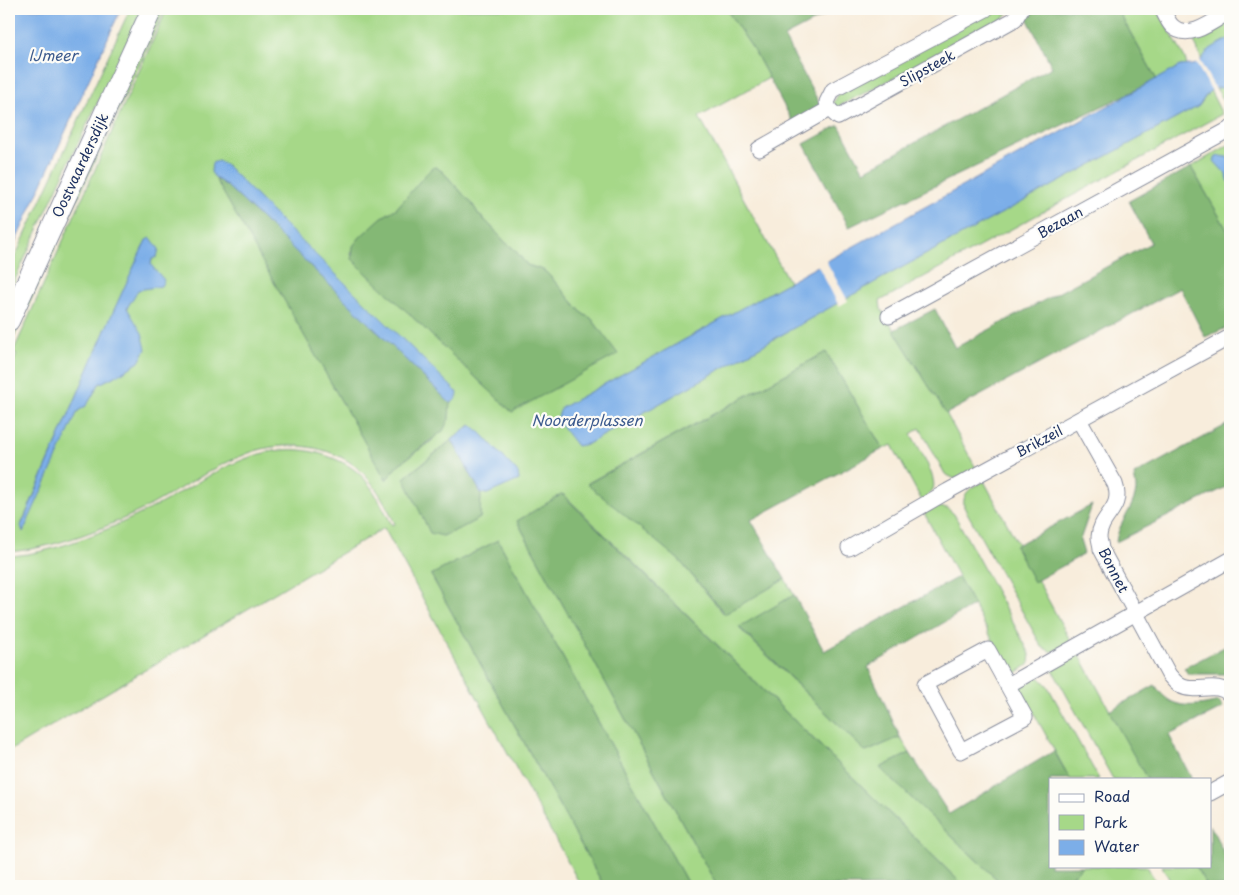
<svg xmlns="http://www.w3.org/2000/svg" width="1239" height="895" viewBox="0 0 1239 895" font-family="'Playpen Sans',sans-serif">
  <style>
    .green { fill: #a6d888; stroke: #608473; fill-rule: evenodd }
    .forest { fill: #84b874; stroke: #507469 }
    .water { fill: #7caee8; stroke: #4c6ea3 }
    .pier { fill: #f8eddc }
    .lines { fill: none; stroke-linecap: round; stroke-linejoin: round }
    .minor-casing { stroke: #8a8e9d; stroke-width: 17 }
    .major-casing { stroke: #8a8e9d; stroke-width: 22 }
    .minor { stroke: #fff; stroke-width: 15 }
    .major { stroke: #fff; stroke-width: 20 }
    .labels { text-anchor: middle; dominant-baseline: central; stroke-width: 4.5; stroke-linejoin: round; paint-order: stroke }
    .street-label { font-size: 14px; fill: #1b2f5e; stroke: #fdfcf7 }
    .water-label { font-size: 15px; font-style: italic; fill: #3d5b8e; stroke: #fdfcf7 }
  </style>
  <rect width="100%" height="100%" fill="#fdfcf7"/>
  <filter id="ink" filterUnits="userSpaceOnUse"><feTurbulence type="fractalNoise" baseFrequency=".02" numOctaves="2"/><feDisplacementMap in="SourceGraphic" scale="10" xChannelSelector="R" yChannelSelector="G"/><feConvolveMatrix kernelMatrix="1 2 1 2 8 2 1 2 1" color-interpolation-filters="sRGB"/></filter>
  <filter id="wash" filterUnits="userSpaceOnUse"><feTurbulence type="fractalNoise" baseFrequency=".0096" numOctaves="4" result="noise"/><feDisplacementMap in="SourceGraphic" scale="20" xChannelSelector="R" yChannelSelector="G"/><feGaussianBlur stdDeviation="1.12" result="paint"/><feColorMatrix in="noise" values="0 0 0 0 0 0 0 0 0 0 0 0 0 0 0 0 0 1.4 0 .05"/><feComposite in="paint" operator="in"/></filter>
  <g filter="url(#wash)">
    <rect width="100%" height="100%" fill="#f8eddc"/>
    <g class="green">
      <path d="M130 9H143L68 164 9 293V270Z"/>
      <path d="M158 9H165L10 346 9 345V337Z"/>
      <path d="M167 9H726L755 52 769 78 699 117 789 282 561 408 588 444 877 281 1199 106 1210 90 1222 114 880 301 881 309 946 413 977 470 955 479 945 474 920 428 911 434C917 445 938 478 933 489 931 494 926 497 922 501L892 445 883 449 826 352 588 483 679 560 724 614 785 579 794 595 739 628 866 752 900 737 910 753 880 768 1004 886H964L563 494 517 521 717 886H689L498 540 431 575 604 886H581L384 528 9 751V556C55 554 118 526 158 505 210 477 265 433 327 456 342 461 357 469 367 482 377 495 384 510 392 525L395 524C387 505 375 484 360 470 331 444 284 440 249 453 211 467 177 492 142 510 101 530 54 548 9 552V373L17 354 13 352ZM436 167 443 172 473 205 479 215 488 223 505 242 514 249 527 265 543 270 549 275 583 314 591 318 600 330 512 412 352 259 351 253 381 218 397 208 432 168ZM216 179 226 185 276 232 433 440 398 465 386 480ZM146 241 152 259 151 265 127 308 133 319 139 362 123 372 99 384 87 405 78 411 21 525 109 321ZM470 425 481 433 518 473 519 480 487 494 481 493 480 518 463 527 443 536 404 478Z"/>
      <path d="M995 9H1006L1008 14 991 28 835 108 834 102 838 95 988 11Z"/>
      <path d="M1117 9H1157L1185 58 1187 66H1180L1157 80Z"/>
      <path d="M1230 18V38L1209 50 1202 61 1193 38Z"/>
      <path d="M1215 87 1230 88V109Z"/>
      <path d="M1230 144V235L1191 167Z"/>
      <path d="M984 481 1071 642 1052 652 1042 647 964 507C962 491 972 488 984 481Z"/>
      <path d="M937 507 947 508 954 514 1030 654 1029 664 1012 676 924 513Z"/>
      <path d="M1077 650 1147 779H1113L1052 669Z"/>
      <path d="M1035 676 1040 678 1047 685 1099 779H1070L1018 684Z"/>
      <path d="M1082 866H1147L1158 886H1063Z"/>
      <path d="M1162 866H1195L1207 886H1173Z"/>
    </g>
    <g class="forest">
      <path d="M726 9H764L767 13 775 9H837L784 37 824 112 796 128 755 52Z"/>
      <path d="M1036 9H1117L1157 80 849 227 804 144 839 125 864 171 1052 67 1026 16Z"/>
      <path d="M436 167 443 172 473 205 479 215 488 223 505 242 514 249 527 265 543 270 549 275 583 314 591 318 618 354 512 412 362 269 352 259 353 246 360 237 381 218 397 208 424 176 432 168Z"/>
      <path d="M1191 167 1230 235V324L1224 329 1205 337 1180 288 946 414 894 330 935 309 955 348 1151 243 1129 201Z"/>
      <path d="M215 178 226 185 276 232 450 403 449 419 443 431 398 465 386 480Z"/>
      <path d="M826 352 883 449 751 520 785 579 725 614 679 560 587 484Z"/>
      <path d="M1230 423V485L1116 542C1118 523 1133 510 1136 491 1136 486 1135 480 1134 475Z"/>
      <path d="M452 440 481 493 480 518 463 527 443 536 430 533 404 478Z"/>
      <path d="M562 494 964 886H717L517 521Z"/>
      <path d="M1092 505 1080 540 1084 554 1034 582 1015 546Z"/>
      <path d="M498 540 689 886H604L431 575Z"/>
      <path d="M958 577 974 605 868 667 900 737 866 752 739 627 794 595 824 651Z"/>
      <path d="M1230 644V677L1224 674H1188L1184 668Z"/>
      <path d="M1155 685C1158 689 1161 694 1165 697 1179 710 1203 705 1219 701L1223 708 1169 735 1192 779H1147L1109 711Z"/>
      <path d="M1054 751 1070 779H1050V866H1082L1063 886H1004L880 768 910 753 949 814Z"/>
      <path d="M1210 825 1230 865V886H1207L1195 866H1210Z"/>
    </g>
    <g class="water">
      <path d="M9 9H121L9 256Z"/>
      <path d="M1230 38V88C1210 87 1210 89 1199 106L877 281 588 444 577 446 557 420 561 408 1180 66C1201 64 1196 66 1208 51 1213 46 1224 42 1230 38Z"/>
      <path d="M1221 156 1227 157 1230 161V184L1225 173 1214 161 1216 157Z"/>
      <path d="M218 161 225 164 283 223 458 393C458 398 454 402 450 403L276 232 226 185 215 178 211 172 212 163Z"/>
      <path d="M151 238 159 249 157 257 152 259 151 265 164 280 161 286 138 290 127 308 142 333 146 349 139 362 123 372 99 384 87 405 78 411 23 532 21 526 109 321 146 240Z"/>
      <path d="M471 425 481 433 518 473 519 480 487 494 481 493 452 440Z"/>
    </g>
    <g class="pier">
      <path d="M1199 60 1216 90 1212 91 1195 62Z"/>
      <path d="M825 259 848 301 839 306 817 264Z"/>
    </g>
  </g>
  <g filter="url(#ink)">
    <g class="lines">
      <defs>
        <g id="minor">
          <path d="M1162 9C1165 14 1168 22 1172 26 1189 42 1215 20 1230 11"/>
          <path d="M829 109 827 102 833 90 986 9"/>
          <path d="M759 149 829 109 838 117 1015 19 1021 9"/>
          <path d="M889 316 1230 129"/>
          <path d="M1079 420 1115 484C1124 509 1100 515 1099 537 1099 540 1101 545 1101 549L1169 675C1173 679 1176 684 1181 686 1196 694 1218 680 1230 695"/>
          <path d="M849 548 948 491 1230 337"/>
          <path d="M988 650 1025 717 961 751 925 684Z"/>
          <path d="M1008 685 1230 560"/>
          <path d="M1210 793 1230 782"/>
        </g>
        <path id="major" d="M9 321 152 9"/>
      </defs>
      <use href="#minor" class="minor-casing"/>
      <use href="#major" class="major-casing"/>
      <use href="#minor" class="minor"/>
      <use href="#major" class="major"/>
    </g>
  </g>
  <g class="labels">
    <g class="street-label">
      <text transform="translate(927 68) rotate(-29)">Slipsteek</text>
      <text transform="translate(80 165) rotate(-65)">Oostvaardersdijk</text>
      <text transform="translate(1060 222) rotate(-29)">Bezaan</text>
      <text transform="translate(1039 441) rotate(-28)">Brikzeil</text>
      <text transform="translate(1114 570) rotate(63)">Bonnet</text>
    </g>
    <g class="water-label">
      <text x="53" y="54">IJmeer</text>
      <text x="587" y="419">Noorderplassen</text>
    </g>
  </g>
  <rect width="1239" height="895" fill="none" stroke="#fdfcf7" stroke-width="30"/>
  <rect x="1049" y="778" width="162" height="90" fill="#fdfcf7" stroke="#a3aaba"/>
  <rect x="1059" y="794" width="25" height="8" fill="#ffffff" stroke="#a3aaba"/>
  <text x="1094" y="802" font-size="15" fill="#1b2f5e">Road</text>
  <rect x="1059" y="815" width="25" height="15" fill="#a6d888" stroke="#a3aaba"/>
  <text x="1094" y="828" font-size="15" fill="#1b2f5e">Park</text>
  <rect x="1059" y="840" width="25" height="15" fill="#7caee8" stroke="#a3aaba"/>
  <text x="1094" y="852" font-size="15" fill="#1b2f5e">Water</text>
</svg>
